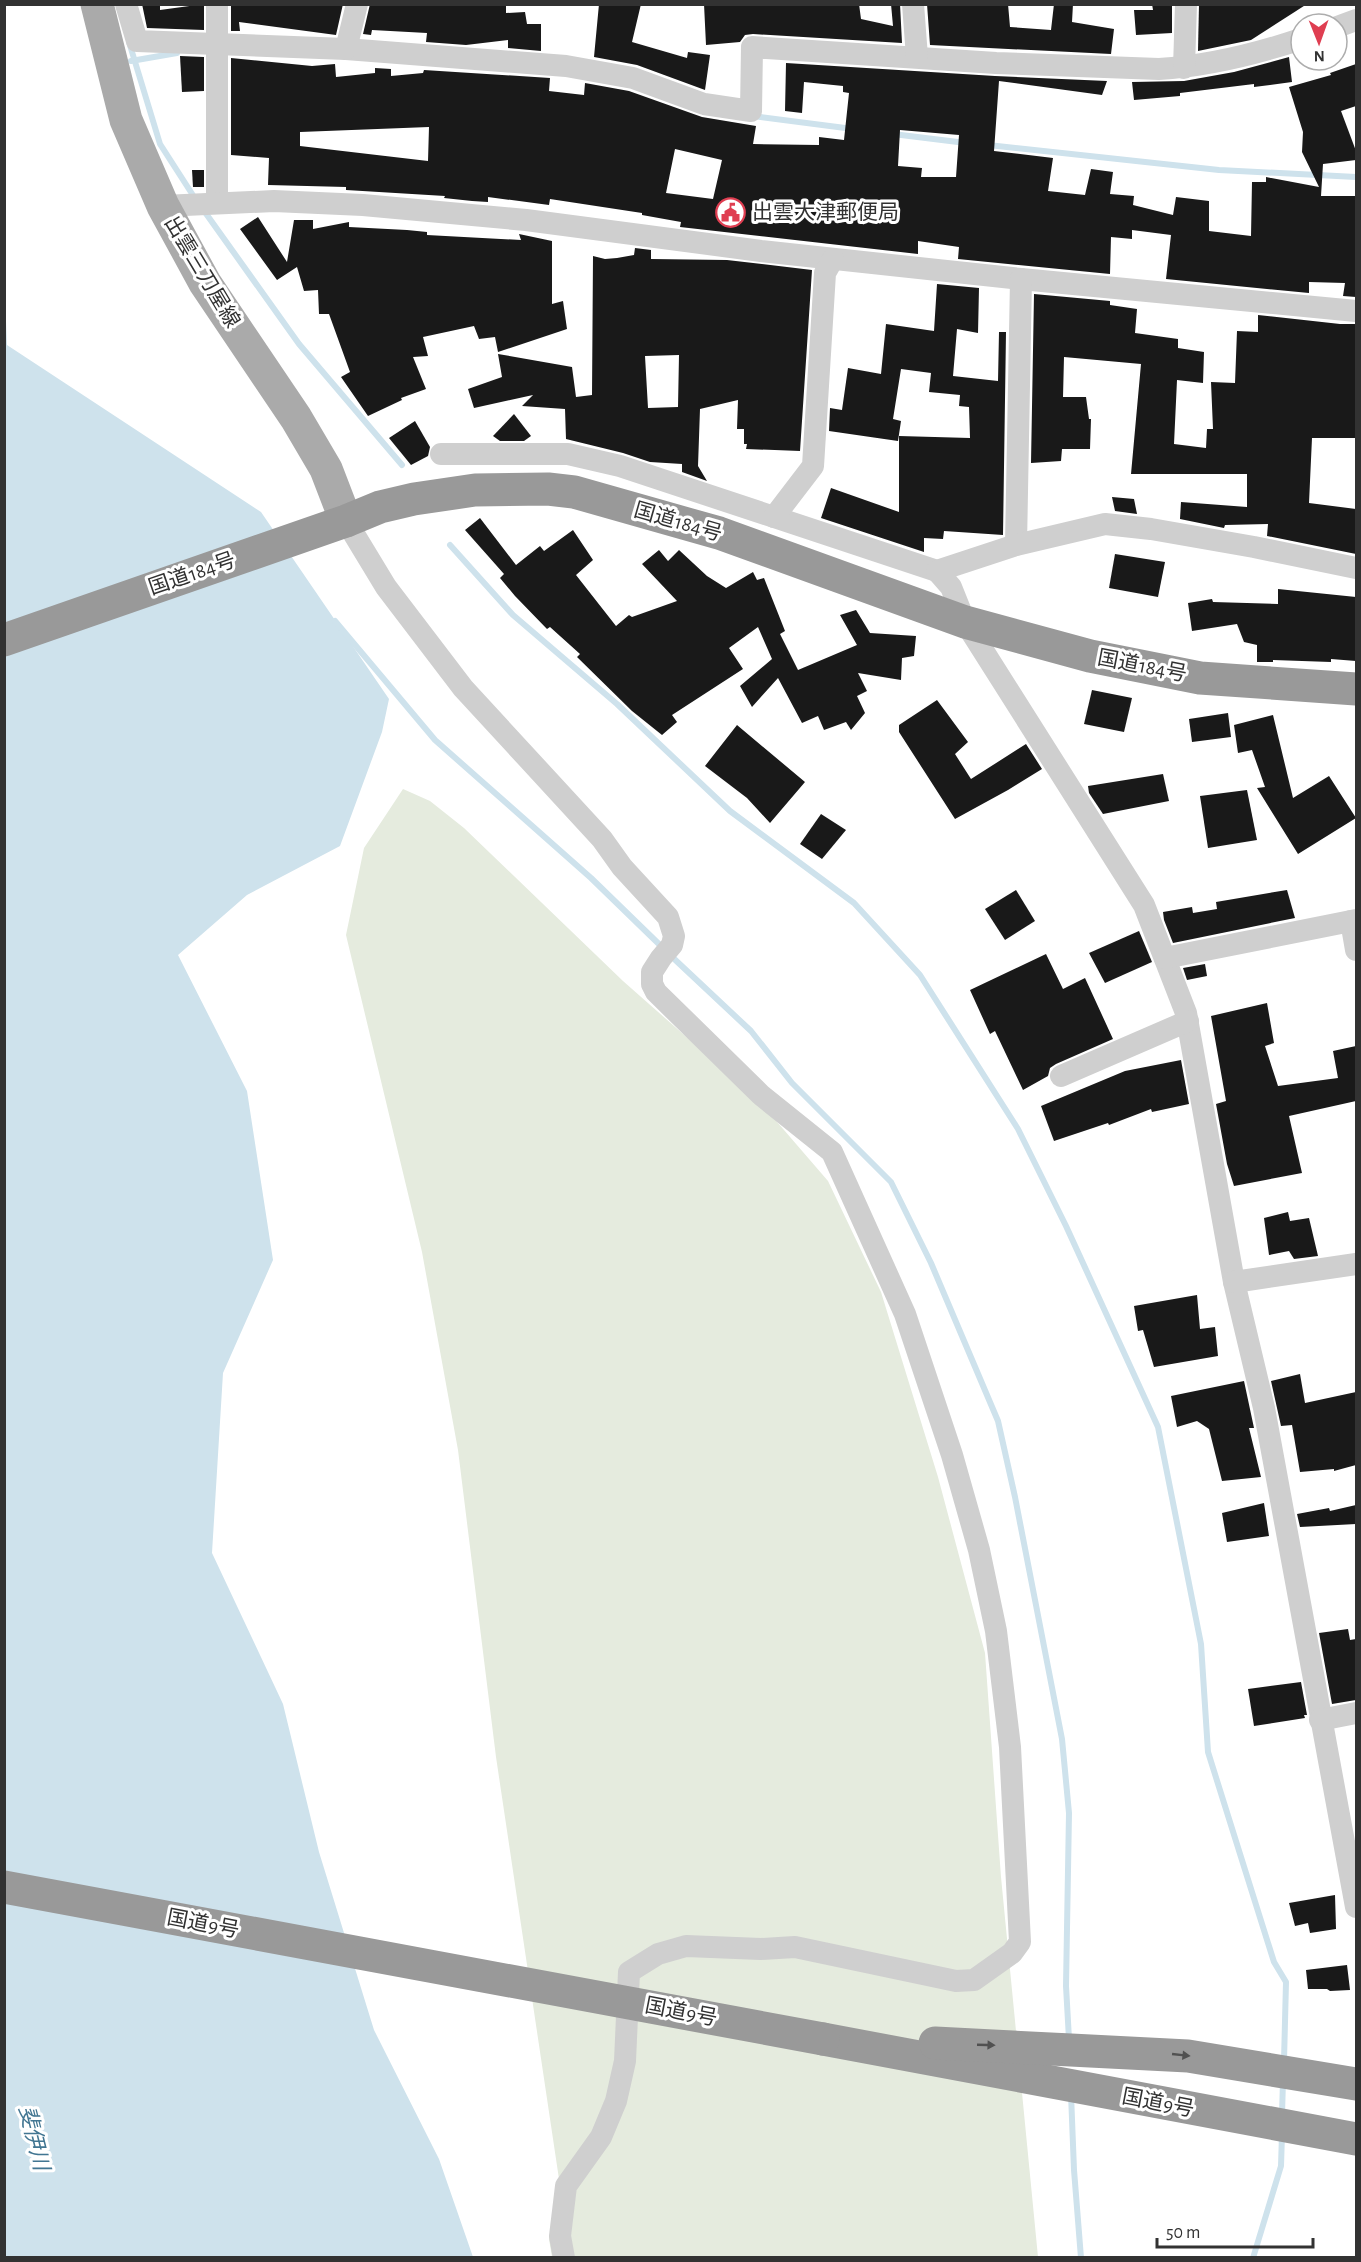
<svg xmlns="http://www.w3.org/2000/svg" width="1361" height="2262" viewBox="0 0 1361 2262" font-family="'Alegreya Sans','Noto Sans JP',sans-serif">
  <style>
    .green { fill: #e5ebde }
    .water { fill: #cee2ec }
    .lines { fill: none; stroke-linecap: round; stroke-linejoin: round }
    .stream { stroke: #cee2ec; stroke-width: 6 }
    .building { fill: #191919; fill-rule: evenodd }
    .street { stroke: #cfcfcf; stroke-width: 22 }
    .primary { stroke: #aaa; stroke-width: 33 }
    .highway { stroke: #999; stroke-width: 33 }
    .highway-bridge { stroke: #999; stroke-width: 33 }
    .oneway { fill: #515151 }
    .labels { text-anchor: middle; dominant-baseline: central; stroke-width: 6; stroke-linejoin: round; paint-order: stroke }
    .poi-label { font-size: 21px; fill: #323232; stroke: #fff; text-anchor: start }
    .street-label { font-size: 21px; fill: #323232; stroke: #fff }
    .water-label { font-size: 22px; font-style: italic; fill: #427692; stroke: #fff }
  </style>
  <rect width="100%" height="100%" fill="#fff"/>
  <path class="green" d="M403 789 430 801 464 828 623 981 759 1101 828 1181 881 1292 938 1477 985 1653 1001 1877 1038 2257H552L549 2239 559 2179 496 1757 458 1450 422 1252 346 935 364 848Z"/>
  <path class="water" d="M4 273 7 345 261 512 389 699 382 732 340 846 247 895 178 955 247 1091 273 1260 223 1373 212 1553 283 1704 319 1852 374 2030 439 2159 473 2257H5Z"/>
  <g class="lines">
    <g class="stream">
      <path d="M129 42 160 144 196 200"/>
      <path d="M131 61 177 53"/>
      <path d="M753 116 853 129"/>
      <path d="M893 134 966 143"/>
      <path d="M988 145 1219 170 1356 177"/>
      <path d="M202 208 299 344 402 465"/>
      <path d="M450 545 513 615 617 704 730 811 854 903 920 975 1018 1129 1066 1226 1158 1427 1201 1644 1208 1752 1274 1962 1286 1982 1284 2061"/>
      <path d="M335 621 435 740 591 878 663 948"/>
      <path d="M670 955 751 1031 792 1083 891 1182 931 1263 998 1421 1015 1497 1062 1739 1069 1813 1066 1986 1069 2039"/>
      <path d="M1071 2094 1074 2170 1081 2258"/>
      <path d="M1282 2115 1283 2080"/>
      <path d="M1253 2258 1281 2166 1282 2134"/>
    </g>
  </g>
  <g class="building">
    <path d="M142 4H160V10L204 4V30L147 28Z"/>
    <path d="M231 4H343L336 35 239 22 240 31H231Z"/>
    <path d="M370 4H506V13L525 12 527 24H541V51L508 48V40L466 45 426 42 427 33 372 30 371 35 363 34Z"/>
    <path d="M599 4H641L632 42 687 58 688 52 710 55 705 90 637 65 594 57Z"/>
    <path d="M704 4H859L861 19 893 26 891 4H900L902 43 753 34 745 35 740 42 706 45Z"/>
    <path d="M927 4H1008L1010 27 1051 30 1054 4H1073L1072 22 1114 29 1111 54 930 45Z"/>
    <path d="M1152 4H1172V33L1136 35 1134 10H1153Z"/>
    <path d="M1199 4H1307L1251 40 1198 51Z"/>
    <path d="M180 56 204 57V91L182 92Z"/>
    <path d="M1289 57 1292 82 1254 87V84L1180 93V96L1134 100 1132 82 1184 81 1234 72Z"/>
    <path d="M231 58 312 66 335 64 336 77 375 73V68L391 69V76L423 73 424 70 550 78 549 91 584 95 585 83 629 91 702 117 756 126 753 144 819 145V137L844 140 849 93 843 92V86L804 82 802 113 785 111 786 63 995 76 1107 81 1102 95 999 81 994 151 1053 158 1048 191 1085 195 1091 169 1113 172 1110 194 1134 196 1133 205 1173 215 1176 197 1209 201V231L1251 236 1252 182H1266V177L1319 187 1302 152 1303 132 1289 87 1331 75 1330 73 1356 64V106L1341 111 1356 151V160L1323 164 1321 196H1356V297L1343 296 1345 283 1309 282V293L1166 279 1171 235 1132 230V239L1111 237 1110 274 958 259 959 247 918 241V254L680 227 681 222 642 215V213L550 199 549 205 488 197V202L472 201 444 198 445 196 346 190V187L268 185 269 158 231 155ZM429 127 428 161 300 146V132ZM900 130 959 135 956 177H921L922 168 898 166ZM675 149 722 160 713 199 666 193Z"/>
    <path d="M192 170H204V187H193Z"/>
    <path d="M258 217 287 262 294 220H313V229L349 222V227L407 230 427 232V235L521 240 519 234 552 241V304L563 301 567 329 498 352 495 337 479 339 474 326 423 337 428 356 413 357 426 389 401 398 402 400 368 416 341 377 350 372 329 314H319L318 290 304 291 297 267 277 280 240 229Z"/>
    <path d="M635 248 651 250V259L727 260 812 270 800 451 746 449 747 444H744V429H737L738 400 700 409 698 466 707 481 682 472V464L650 462 623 453 566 439 565 409 522 406 533 395 474 408 468 389 502 377 498 354 572 367 576 397 592 395 593 256 605 259 617 258 634 255ZM679 355 678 407 648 408 645 356Z"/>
    <path d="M937 284 979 288 978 333 957 329 953 376 998 381 999 332H1006L1003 535 944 531 943 539 924 538V552L821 518 831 488 899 512V436L970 438 969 407 959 406 960 395 929 392 931 373 901 369 893 419 901 421 898 441 829 431 830 408 842 410 848 368 881 374 886 324 934 331Z"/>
    <path d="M1034 294 1110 301V305L1137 309 1135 333 1178 339V348L1204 352 1203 383 1177 380 1174 444 1206 448 1207 429H1213L1211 382 1235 383 1237 331 1258 332V315L1340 324H1356V438H1312L1309 503 1356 509V554L1267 536 1268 524 1225 525 1224 528 1180 519 1181 502 1247 507V474H1131L1141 364 1064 357 1063 397H1086L1089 419H1091L1090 449H1062L1061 461 1031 463Z"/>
    <path d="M514 414 531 436 524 441H500L493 436Z"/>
    <path d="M415 421 430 447 428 456 411 465 389 438Z"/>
    <path d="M1112 497 1134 499 1137 514 1115 511Z"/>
    <path d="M480 518 516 565 540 546 544 551 573 530 593 560 576 575 616 626 629 615 632 617 677 601 642 564 659 550 668 561 679 550 707 576 726 588 753 572 757 580 764 578 785 631 780 634 798 670 857 645 840 615 856 610 870 633 916 636 914 656 902 658 901 680 858 673 867 691 857 696 865 713 851 730 846 722 824 730 818 716 802 723 778 678 752 707 740 686 772 659 758 627 729 648 743 669 672 715 677 722 662 735 632 711 577 657 580 654 550 627 547 629 515 596 500 578 504 574 465 530Z"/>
    <path d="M1115 554 1165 562 1158 597 1109 588Z"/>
    <path d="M1278 589 1356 597V661L1331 659V662L1273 660V662H1257V645L1244 642 1237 624 1192 631 1188 603 1212 599 1213 602 1278 604Z"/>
    <path d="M1092 690 1132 698 1124 732 1084 724Z"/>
    <path d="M937 700 968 742 955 754 971 779 1026 744 1042 769 1008 790 955 819 899 732V725Z"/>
    <path d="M1228 713 1231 737 1192 742 1189 719Z"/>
    <path d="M1273 715 1293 798 1329 776 1356 818 1298 854 1257 788 1265 787 1252 750 1238 753 1234 725Z"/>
    <path d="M737 725 805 782 770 823 747 798 705 766Z"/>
    <path d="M1163 774 1169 801 1103 814 1089 793 1088 786Z"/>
    <path d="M1247 790 1257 840 1208 848 1200 796Z"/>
    <path d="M821 814 846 830 822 859 800 844Z"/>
    <path d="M1016 890 1035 921 1005 940 985 909Z"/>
    <path d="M1287 890 1295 918 1173 943 1164 920 1163 912 1192 907 1193 913 1217 909 1216 902Z"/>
    <path d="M1139 931 1152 962 1105 983 1089 953Z"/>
    <path d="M1046 954 1063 989 1085 978 1113 1039 1056 1064 1050 1068 1048 1076 1023 1090 995 1031 990 1034 970 990Z"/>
    <path d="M1205 964 1207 976 1187 980 1183 968Z"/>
    <path d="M1267 1003 1274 1043 1265 1046 1278 1086 1338 1078 1333 1051 1356 1046V1101L1289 1116 1302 1173 1234 1186 1227 1164 1216 1104 1226 1101 1211 1016Z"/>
    <path d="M1181 1060 1189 1104 1152 1112 1151 1109 1109 1125 1108 1123 1054 1141 1041 1106 1125 1071Z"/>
    <path d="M1288 1212 1290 1221 1309 1218 1318 1256 1294 1259 1289 1251 1269 1255 1264 1218Z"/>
    <path d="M1197 1295 1200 1329 1215 1327 1218 1356 1154 1367 1143 1330 1138 1331 1134 1306Z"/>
    <path d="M1300 1374 1305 1403 1356 1392V1465L1334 1471V1469L1300 1472 1292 1425 1281 1426 1271 1381Z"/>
    <path d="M1244 1381 1254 1428H1249L1261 1477 1222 1481 1209 1429 1197 1421 1177 1427 1171 1396Z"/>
    <path d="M1264 1503 1269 1536 1227 1542 1222 1513Z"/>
    <path d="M1356 1505V1524L1300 1527 1297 1514 1329 1508 1330 1511Z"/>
    <path d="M1348 1629 1350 1640 1356 1639V1700L1332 1704 1319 1633Z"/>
    <path d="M1301 1682 1307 1715H1304L1305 1718 1254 1726 1248 1689Z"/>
    <path d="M1335 1895 1336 1929 1310 1933 1308 1923 1295 1926 1289 1903Z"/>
    <path d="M1347 1965 1350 1990 1330 1991 1327 1989H1308L1306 1970Z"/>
  </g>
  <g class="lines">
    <g class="street">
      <path d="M126 4 137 41 346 49 566 66 633 78 704 104 751 111 752 47 996 63 1159 69C1207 66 1256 54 1301 39"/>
      <path d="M217 4V203"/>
      <path d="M913 4 917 57"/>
      <path d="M1337 27 1356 20"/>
      <path d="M346 49 357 4"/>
      <path d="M1184 68 1186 4"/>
      <path d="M163 206 274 201 363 205 526 220 761 251 1021 279 1356 311"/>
      <path d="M441 454H568L620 466 937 571"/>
      <path d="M774 517 813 466 825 273 833 259"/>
      <path d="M346 521 386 587 463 688 602 839 622 867 668 917 674 936 672 945 661 958 652 972V984L656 992 761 1095 832 1152 905 1314 952 1455 979 1550 996 1631 1010 1747 1020 1942 1012 1953 974 1980 956 1981 795 1947 761 1949 686 1946 658 1954 629 1972 625 2061 616 2101 601 2137 566 2186 560 2236 564 2258"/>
      <path d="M1016 545 1021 279"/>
      <path d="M1356 568 1254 547 1151 529 1105 524 1016 545 937 571 951 587 965 622 1144 905 1186 1013 1234 1282 1264 1408 1356 1907"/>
      <path d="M1351 921 1356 950"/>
      <path d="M1165 958 1356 920"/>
      <path d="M1061 1076 1188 1021"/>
      <path d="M1234 1282 1356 1264"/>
      <path d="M1320 1720 1356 1713"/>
    </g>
    <path class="primary" d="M97 4 126 120 163 206 205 283 296 418 326 469 346 521"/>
    <g class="highway">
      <path d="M4 640 346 521 380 507 414 499 475 490 548 489 574 492 719 533 965 622 1090 656 1200 678 1356 689"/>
      <path d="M823 2039 1356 2139"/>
      <path d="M935 2043 1188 2056 1356 2084"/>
    </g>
    <path class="highway-bridge" d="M4 1887 823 2039"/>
  </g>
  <defs><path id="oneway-solid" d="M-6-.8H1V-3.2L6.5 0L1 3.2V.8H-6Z" transform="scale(1.5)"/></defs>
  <g class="oneway">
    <use href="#oneway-solid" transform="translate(986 2045) rotate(2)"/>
    <use href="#oneway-solid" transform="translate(1181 2055) rotate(6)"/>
  </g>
  <defs>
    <symbol id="civic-ring" viewBox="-11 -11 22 22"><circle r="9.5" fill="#fff" stroke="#df3e51" stroke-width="1.5"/><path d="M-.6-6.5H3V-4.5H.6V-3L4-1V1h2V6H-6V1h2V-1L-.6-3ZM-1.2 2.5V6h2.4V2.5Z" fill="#df3e51"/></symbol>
  </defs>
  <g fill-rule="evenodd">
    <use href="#civic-ring" x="714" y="196" width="33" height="33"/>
  </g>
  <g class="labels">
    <g class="poi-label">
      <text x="752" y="212">出雲大津郵便局</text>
    </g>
    <g class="street-label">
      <text transform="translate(202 272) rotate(59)">出雲三刀屋線</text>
      <text transform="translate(678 522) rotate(16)">国道184号</text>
      <text transform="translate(192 574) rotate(-19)">国道184号</text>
      <text transform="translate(1142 666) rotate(11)">国道184号</text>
      <text transform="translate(203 1924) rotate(11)">国道9号</text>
      <text transform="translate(681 2012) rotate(11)">国道9号</text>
      <text transform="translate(1158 2103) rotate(11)">国道9号</text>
    </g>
    <g class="water-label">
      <text transform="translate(34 2138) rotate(76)">斐伊川</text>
    </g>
  </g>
  <rect width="1361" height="2262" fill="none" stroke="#323232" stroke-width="12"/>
  <g transform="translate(1319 42) rotate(179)"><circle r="28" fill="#ffffff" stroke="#adadad" stroke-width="1.5"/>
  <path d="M0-4.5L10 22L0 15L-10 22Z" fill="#df3e51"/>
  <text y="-9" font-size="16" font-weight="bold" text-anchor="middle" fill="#323232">N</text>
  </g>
  <path d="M1157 2238v9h156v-9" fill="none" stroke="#323232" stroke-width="3"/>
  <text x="1166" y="2238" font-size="18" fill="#323232" stroke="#ffffff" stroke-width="4.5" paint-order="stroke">50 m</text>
</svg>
